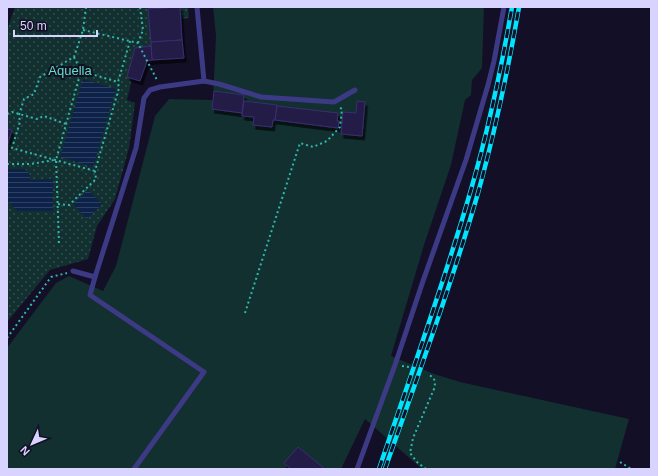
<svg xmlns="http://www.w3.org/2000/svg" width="658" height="476" viewBox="0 0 658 476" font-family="Arial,sans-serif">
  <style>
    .grass { fill: #12302f }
    .park { fill: url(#park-dots) }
    .water { fill: url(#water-rules) }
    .building { fill: #241b47; stroke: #3b2d73; filter: url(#shadow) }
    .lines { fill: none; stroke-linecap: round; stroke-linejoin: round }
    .path { stroke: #2fb8b0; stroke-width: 2; stroke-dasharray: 2 3; stroke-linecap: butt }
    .lane { stroke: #3d3a85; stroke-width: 5 }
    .rail-casing { stroke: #00e5ff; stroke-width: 4.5 }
    .rail { stroke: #130f26; stroke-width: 3; stroke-dasharray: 9; stroke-linecap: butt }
    .labels { text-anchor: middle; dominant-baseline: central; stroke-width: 4; stroke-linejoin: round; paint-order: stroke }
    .park-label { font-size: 13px; fill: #5fe0c0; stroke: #130f26 }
  </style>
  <defs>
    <pattern id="park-dots" width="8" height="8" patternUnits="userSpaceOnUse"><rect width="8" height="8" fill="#12302f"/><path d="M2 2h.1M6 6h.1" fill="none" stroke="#344d4e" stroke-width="1.8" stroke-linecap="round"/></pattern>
    <pattern id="water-rules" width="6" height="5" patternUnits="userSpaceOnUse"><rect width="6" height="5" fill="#0c2248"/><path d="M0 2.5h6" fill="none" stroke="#2f4163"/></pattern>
    <filter id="shadow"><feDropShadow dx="2.5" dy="4" stdDeviation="0" flood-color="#0009"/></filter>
  </defs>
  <rect width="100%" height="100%" fill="#130f26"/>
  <path class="grass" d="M213 7H484L482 68 472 80 471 95 465 100 451 165 424 245 391 356 434 374 460 382 629 419 615 469H422L365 419 341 469H7V348L56 283 69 276 103 291 116 266 155 116 169 99 213 100 216 36Z"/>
  <path class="park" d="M15 7H188L189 18 181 19 182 40 151 42 152 60 147 61 140 81 132 79 127 100 135 103 129 148 115 199 97 226 88 259 50 270 7 322V30Z"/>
  <g class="water">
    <path d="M83 79 116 89 93 167 60 157Z"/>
    <path d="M7 169H25L30 175V180L53 179V211H17L7 200Z"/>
    <path d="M88 190 102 204 87 219 73 204Z"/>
  </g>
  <g class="building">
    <path d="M180 7 182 40 151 42 148 9Z"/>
    <path d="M182 40 184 58 152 60 151 42Z"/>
    <path d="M151 46 152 60 147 61 140 81 127 77 135 48Z"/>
    <path d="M214 91 244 95 242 113 212 109Z"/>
    <path d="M244 101 277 105 275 120H273L272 127 253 125 254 117 242 116Z"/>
    <path d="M357 101 365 102 362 136 341 134 343 112 356 113Z"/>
    <path d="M277 106 338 113 337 121H339L338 128 275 120Z"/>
    <path d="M7 129 12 130 7 146Z"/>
    <path d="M298 447 325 469H291L284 463Z"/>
  </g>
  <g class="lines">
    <g class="path">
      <path d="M86 7 83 30 74 57 40 77 34 94 24 99 19 115 20 122 12 148 95 171"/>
      <path d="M83 30 138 43 144 55 157 80"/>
      <path d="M138 43 143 30 140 7"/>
      <path d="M74 57 81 71 118 82 130 41"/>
      <path d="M7 114 12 112 37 119 44 116 66 124"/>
      <path d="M7 164H31L54 160"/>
      <path d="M58 204 69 205 96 179 95 171 119 88 118 82"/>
      <path d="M59 243 56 160 81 71"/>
      <path d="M245 313 300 143 313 147 327 141 340 127 342 109 339 107"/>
      <path d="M7 338 51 277 67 273"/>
      <path d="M402 366 409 367"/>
      <path d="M620 462 631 469"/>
      <path d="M426 469 417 462 410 453 413 438 434 389C436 382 435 378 429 375"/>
    </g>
    <g class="lane">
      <path d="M197 7 204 81"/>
      <path d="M73 271 95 277 136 148 144 98 150 90 160 87 204 81 219 84 261 97 334 102 355 90"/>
      <path d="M95 277 90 295 204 372 134 469"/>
      <path d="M357 469 395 365 423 281 466 160 488 85 494 61 504 7"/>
    </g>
    <defs>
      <g id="rail">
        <path d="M379 469C410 377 443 286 470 193 488 132 501 70 512 7"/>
        <path d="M385 469C417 378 451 286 478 193 495 132 508 70 519 7"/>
      </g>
    </defs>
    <use href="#rail" class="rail-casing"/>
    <use href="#rail" class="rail"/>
  </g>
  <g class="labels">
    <g class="park-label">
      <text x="70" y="70">Aquella</text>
    </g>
  </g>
  <rect width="658" height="476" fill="none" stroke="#d9d4ff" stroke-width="16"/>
  <g transform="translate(32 444) rotate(226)" stroke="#130f26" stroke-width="3" paint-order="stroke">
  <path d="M0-3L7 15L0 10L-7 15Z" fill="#d9d4ff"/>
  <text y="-6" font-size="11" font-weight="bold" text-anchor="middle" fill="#d9d4ff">N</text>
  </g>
  <path d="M14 30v6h83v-6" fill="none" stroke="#d9d4ff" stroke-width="2"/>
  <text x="20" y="30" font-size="12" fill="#d9d4ff" stroke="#130f26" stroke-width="3" paint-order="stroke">50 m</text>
</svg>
